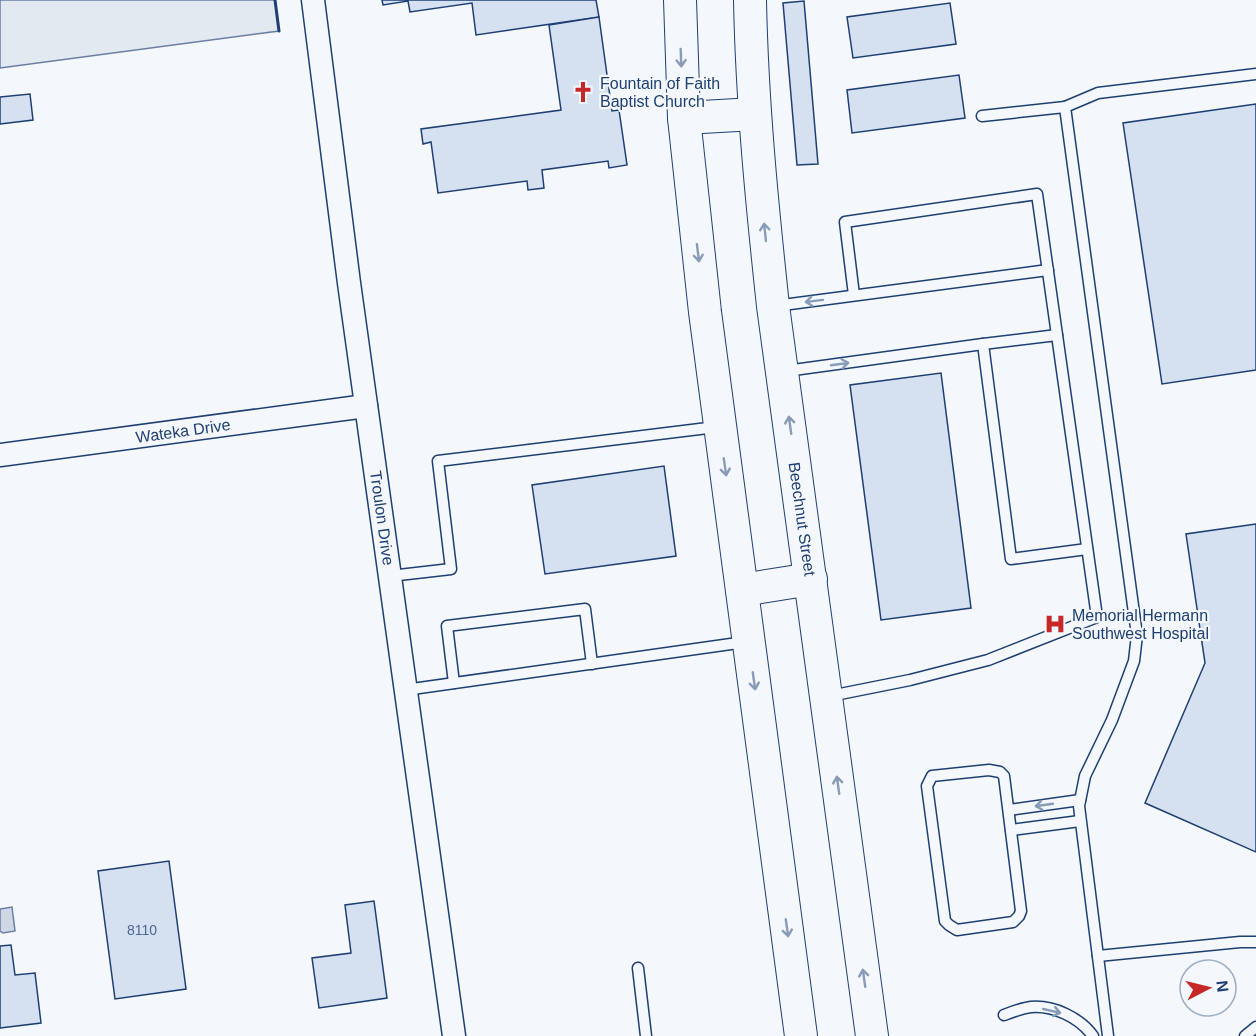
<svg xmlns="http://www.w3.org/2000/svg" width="1256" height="1036" viewBox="0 0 1256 1036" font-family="Helvetica,sans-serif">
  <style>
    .green { fill: #e3e9f0; stroke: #687fa3; stroke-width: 1.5 }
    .water { fill: #cfd7e4; stroke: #687fa3; stroke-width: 1.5 }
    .building { fill: #d5e0f0; stroke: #1d3f73; stroke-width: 1.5 }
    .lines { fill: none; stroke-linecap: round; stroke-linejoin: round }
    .lane-casing { stroke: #1d3f73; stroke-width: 13 }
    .street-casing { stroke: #1d3f73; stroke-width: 25 }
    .secondary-casing { stroke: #1d3f73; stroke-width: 34 }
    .lane { stroke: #f4f7fb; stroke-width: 10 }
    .street { stroke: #f4f7fb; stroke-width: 22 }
    .secondary { stroke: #f4f7fb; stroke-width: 32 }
    .wall { stroke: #1d3f73; stroke-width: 3 }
    .oneway { stroke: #889bb7 }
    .labels { text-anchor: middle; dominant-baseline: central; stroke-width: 4.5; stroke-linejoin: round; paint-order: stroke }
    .number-label { font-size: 14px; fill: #4b6792 }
    .poi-label { font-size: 16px; fill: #1d3f73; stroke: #f4f7fb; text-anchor: start }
    .street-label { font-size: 16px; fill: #1d3f73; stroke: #f4f7fb }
  </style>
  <rect width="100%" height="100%" fill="#f4f7fb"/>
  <path class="green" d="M0 0H275L279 31 0 68Z"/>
  <path class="water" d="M12 907 15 931 3 933 0 931V909Z"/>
  <g class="building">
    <path d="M382 0H596L599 17 476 35 472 3 410 12 408 1 383 5Z"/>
    <path d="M804 1 818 164 797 165 783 3Z"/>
    <path d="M950 3 956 44 853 58 847 17Z"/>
    <path d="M599 17 612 111 619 110 627 165 609 168 608 161 542 170 544 188 528 190 527 181 438 193 431 142 423 144 421 129 561 110 549 25Z"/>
    <path d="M959 75 965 118 852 133 847 90Z"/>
    <path d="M30 94 33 120 0 124V97Z"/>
    <path d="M1256 104V370L1162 384 1123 123Z"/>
    <path d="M941 373 971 608 881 620 850 385Z"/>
    <path d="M664 466 676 556 545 574 532 485Z"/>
    <path d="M1256 524V852L1145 803 1205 663 1186 534Z"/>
    <path d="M169 861 186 989 115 999 98 871Z"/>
    <path d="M374 901 387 998 319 1008 312 958 351 953 345 905Z"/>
    <path d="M11 945 15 975 35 973 41 1023 0 1028V946Z"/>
  </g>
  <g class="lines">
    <defs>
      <g id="lane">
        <path d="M982 116 1065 107"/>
        <path d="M775 306 1048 270"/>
        <path d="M1057 335 983 344 1011 559 1087 549"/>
        <path d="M786 371 983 344"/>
        <path d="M390 576 451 569 438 461 716 427"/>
        <path d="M454 683 447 626 585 609 592 664"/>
        <path d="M405 690 745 642"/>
        <path d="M830 696 910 680 988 660 1097 617 1037 194 845 222 854 295"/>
        <path d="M989 770 1000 772 1004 776 1021 911 1019 916 1013 922 957 930 949 925 945 921 927 786 932 776Z"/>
        <path d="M1009 810 1080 800"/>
        <path d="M1011 830 1080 821"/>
        <path d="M1098 956 1240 942H1256"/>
        <path d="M638 968 646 1036"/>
        <path d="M1004 1015C1012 1012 1022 1008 1031 1007 1054 1005 1080 1018 1093 1036"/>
        <path d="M1108 1036 1079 806 1085 776 1112 720 1134 661 1137 635 1065 107 1098 93 1256 74"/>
        <path d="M1245 1036 1256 1027"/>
      </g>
      <g id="street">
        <path d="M313 0 349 283 454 1036"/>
        <path d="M0 455 366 406"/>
      </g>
      <g id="secondary">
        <path d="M680 0 684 118 705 312 801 1036"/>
        <path d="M750 0C752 103 762 204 773 306L872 1036"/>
        <path d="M684 118 755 114"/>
        <path d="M742 590 811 579"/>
      </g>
    </defs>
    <use href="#lane" class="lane-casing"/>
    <use href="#street" class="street-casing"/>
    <use href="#secondary" class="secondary-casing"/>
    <use href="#lane" class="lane"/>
    <use href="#street" class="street"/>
    <use href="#secondary" class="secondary"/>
    <path class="wall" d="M275 0 279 31"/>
  </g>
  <defs><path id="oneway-shaft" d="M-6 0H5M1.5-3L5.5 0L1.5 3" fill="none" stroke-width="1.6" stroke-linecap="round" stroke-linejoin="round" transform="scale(1.5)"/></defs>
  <g class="oneway">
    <use href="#oneway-shaft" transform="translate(681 58) rotate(88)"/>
    <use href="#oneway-shaft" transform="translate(765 232) rotate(-96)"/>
    <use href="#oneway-shaft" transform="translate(698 253) rotate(83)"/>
    <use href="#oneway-shaft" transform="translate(814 301) rotate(173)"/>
    <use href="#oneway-shaft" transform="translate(840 364) rotate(-8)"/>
    <use href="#oneway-shaft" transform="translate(790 425) rotate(-98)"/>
    <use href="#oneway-shaft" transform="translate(725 467) rotate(82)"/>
    <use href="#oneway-shaft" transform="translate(754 681) rotate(82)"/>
    <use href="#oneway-shaft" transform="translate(838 785) rotate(-98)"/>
    <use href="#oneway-shaft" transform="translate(1044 805) rotate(172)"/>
    <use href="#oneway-shaft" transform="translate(787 928) rotate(82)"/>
    <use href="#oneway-shaft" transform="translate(864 978) rotate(-98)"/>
    <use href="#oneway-shaft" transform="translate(1052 1011) rotate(13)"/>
  </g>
  <defs>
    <symbol id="church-bare" viewBox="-9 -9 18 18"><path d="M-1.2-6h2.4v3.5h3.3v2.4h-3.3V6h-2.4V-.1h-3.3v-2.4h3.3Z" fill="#c62828" stroke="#f4f7fb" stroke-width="2.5" paint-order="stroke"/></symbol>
    <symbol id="hospital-bare" viewBox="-9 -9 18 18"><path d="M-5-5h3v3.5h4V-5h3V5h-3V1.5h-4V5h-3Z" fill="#c62828" stroke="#f4f7fb" stroke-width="2.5" paint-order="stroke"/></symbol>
  </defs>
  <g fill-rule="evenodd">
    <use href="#church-bare" x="568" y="77" width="30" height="30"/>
    <use href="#hospital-bare" x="1040" y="609" width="30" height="30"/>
  </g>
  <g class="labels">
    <g class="number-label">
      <text x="142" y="930">8110</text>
    </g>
    <g class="poi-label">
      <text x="600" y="83">Fountain of Faith<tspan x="600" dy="18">Baptist Church</tspan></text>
      <text x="1072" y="615">Memorial Hermann<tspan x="1072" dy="18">Southwest Hospital</tspan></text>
    </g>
    <g class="street-label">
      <text transform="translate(183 431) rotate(-8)">Wateka Drive</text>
      <text transform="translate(382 518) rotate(82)">Troulon Drive</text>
      <text transform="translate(802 519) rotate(82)">Beechnut Street</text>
    </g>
  </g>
  <g transform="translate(1208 988) rotate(83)"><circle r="28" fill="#f4f7fb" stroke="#9eadc5" stroke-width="1.5"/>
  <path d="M0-4.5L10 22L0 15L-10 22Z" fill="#c62828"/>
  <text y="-9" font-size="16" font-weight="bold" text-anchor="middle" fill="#1d3f73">N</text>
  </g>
</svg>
